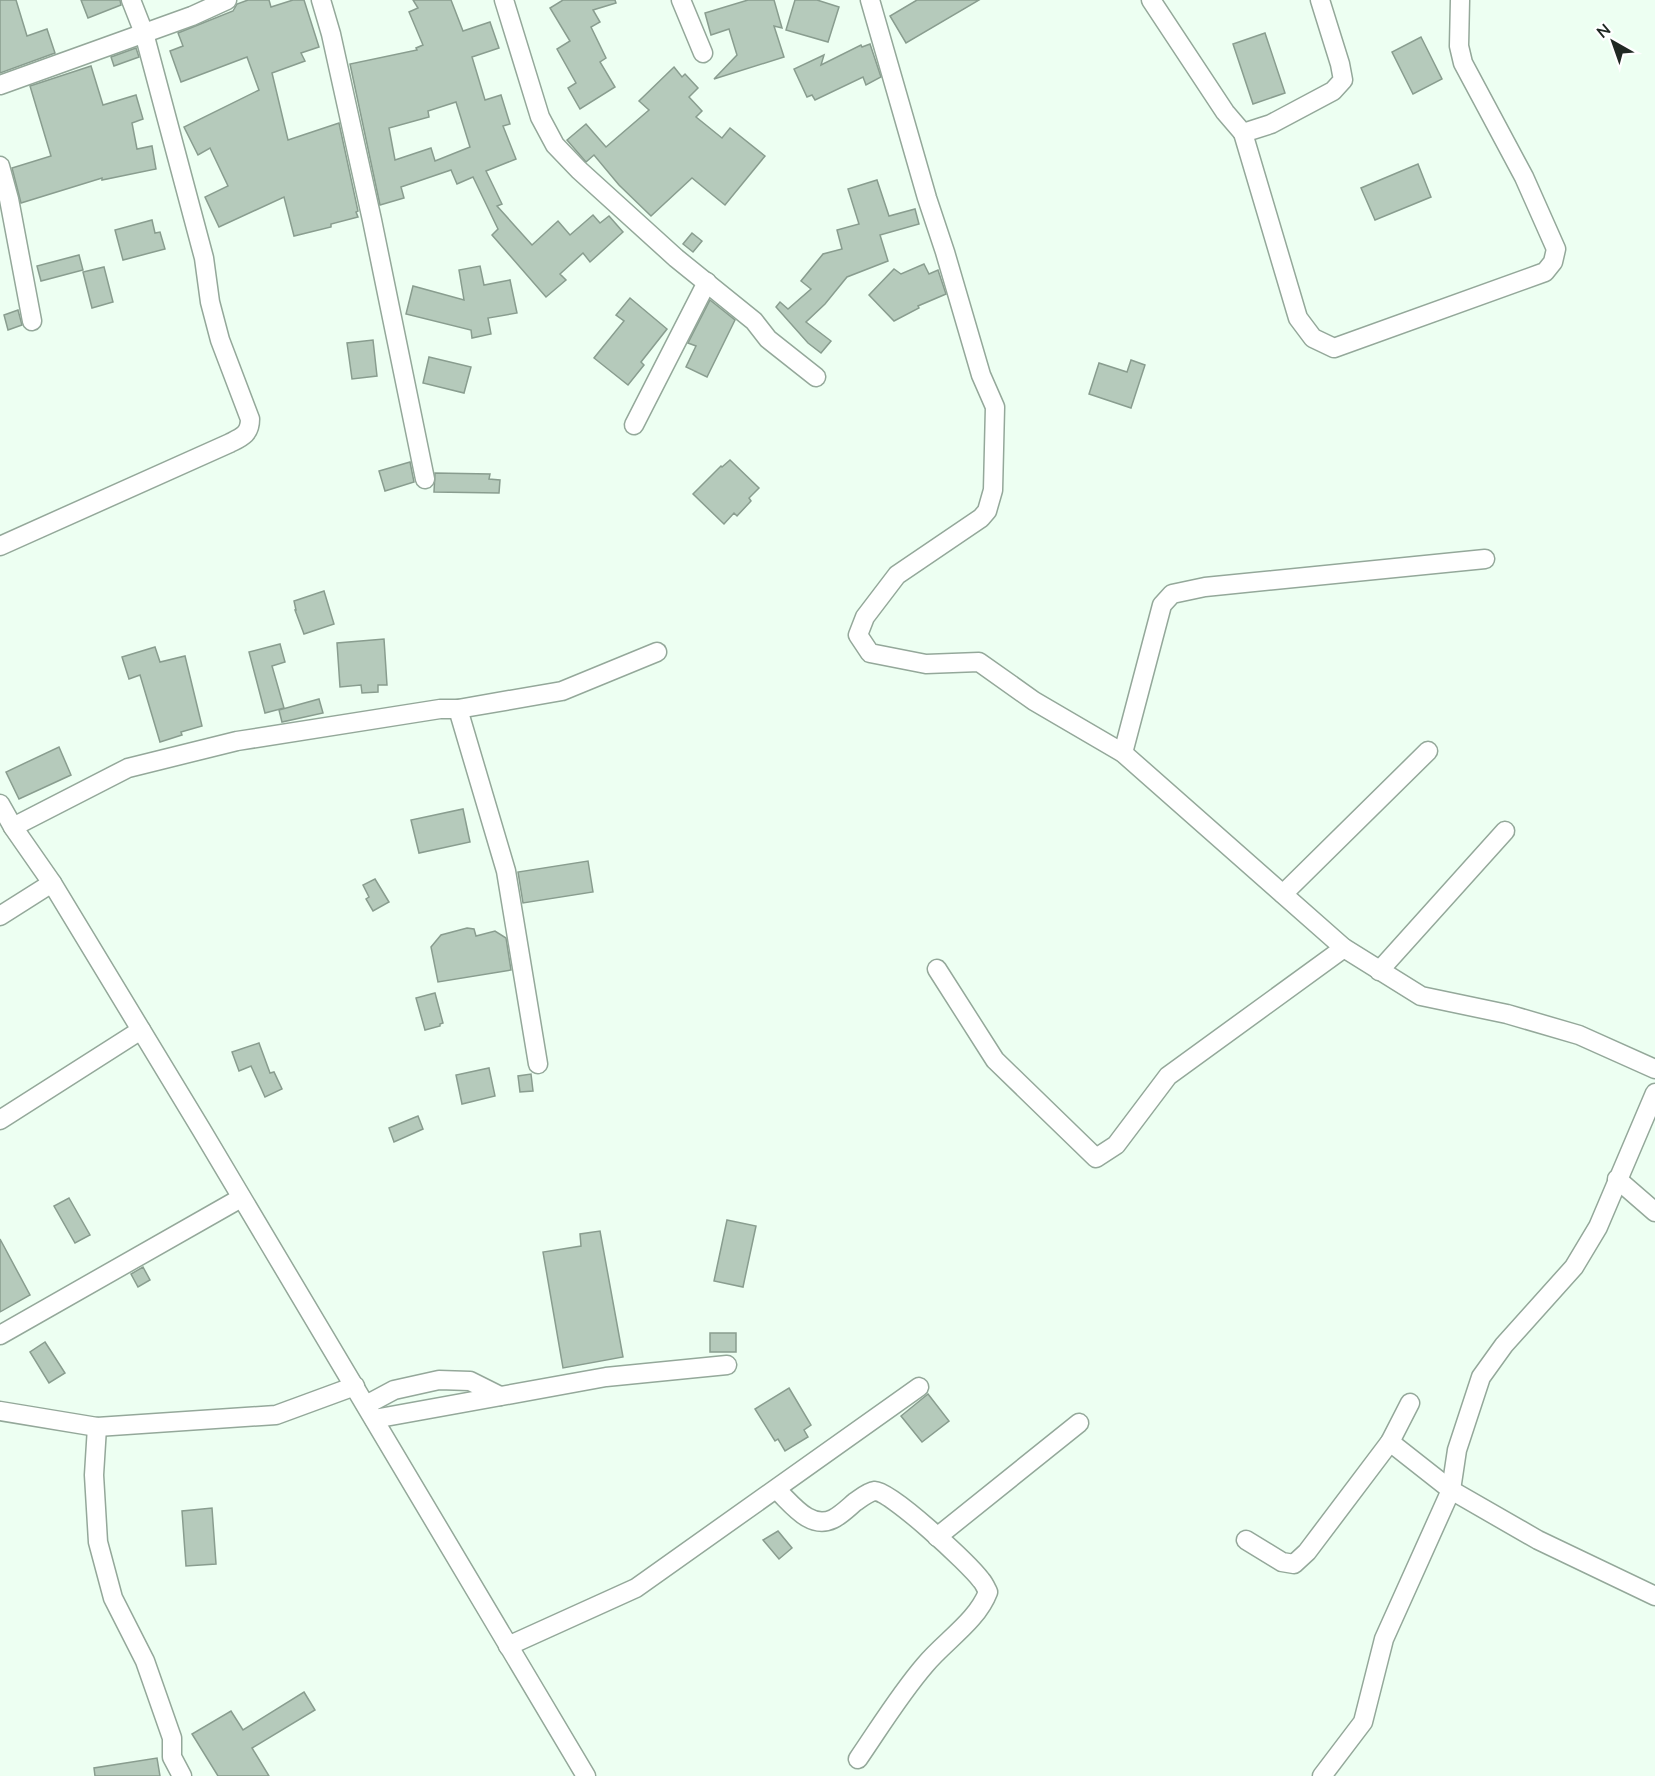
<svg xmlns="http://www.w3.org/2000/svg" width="1655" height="1776" viewBox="0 0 1655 1776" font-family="Mulish,sans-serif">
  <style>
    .building { fill: #b5cabb; stroke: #899d8f; stroke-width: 1.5; fill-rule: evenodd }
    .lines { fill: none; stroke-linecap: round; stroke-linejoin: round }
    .minor-casing { stroke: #94a89a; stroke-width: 21 }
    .minor { stroke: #fff; stroke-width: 18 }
  </style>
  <rect width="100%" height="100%" fill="#edfff2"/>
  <g class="building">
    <path d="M0 0H16L27 36 47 29 55 53 0 73Z"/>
    <path d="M81 0H120L121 5 88 18Z"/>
    <path d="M248 0H269L271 7 293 0H304L319 47 301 53 305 61 272 73 288 140 339 123 358 211 356 212 358 217 331 224V227L294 236 284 197 219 227 205 197 228 186 210 148 198 155 184 127 259 90 247 57 181 82 170 51 183 46 178 33 233 11 237 4Z"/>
    <path d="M413 0H451L463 31 490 22 499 48 472 57 485 100 501 95 510 124 503 126 516 159 486 171 502 204 497 206 532 245 558 221 570 235 593 215 600 223 609 216 623 232 590 262 583 253 560 274 566 280 546 297 492 235 498 229 473 177 457 184 451 170 401 187 404 198 380 205 350 64 417 50 416 48 423 45 409 12 418 8ZM456 102 470 147 435 161 431 148 395 160 389 128 429 117 428 111Z"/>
    <path d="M563 0H615L616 3 593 10 600 22 591 27 606 58 600 62 615 87 580 109 568 88 576 83 557 49 570 41 550 8Z"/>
    <path d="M748 0H774L782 28 774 26 784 57 714 79 737 55 729 29 711 35 705 13Z"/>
    <path d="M795 0H817L839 7 828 42 786 30Z"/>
    <path d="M917 0H979L906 43 890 16Z"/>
    <path d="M1265 33 1285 93 1253 104 1233 44Z"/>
    <path d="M1421 37 1442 79 1413 94 1392 52Z"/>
    <path d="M870 44 881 77 866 85 863 77 815 100 812 95 807 97 794 69 824 55 821 65 861 45 862 47Z"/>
    <path d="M136 48 139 57 114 66 111 57Z"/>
    <path d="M91 66 103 105 136 95 143 119 132 123 137 149 152 146 156 169 102 180V178L21 203 12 168 51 156 30 86Z"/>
    <path d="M674 67 682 77 685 74 698 88 689 97 702 111 696 117 722 138 730 128 765 156 725 205 692 178 651 216 619 185 594 155 586 162 567 140 586 124 606 147 649 110 639 101Z"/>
    <path d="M1418 164 1431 197 1375 220 1361 188Z"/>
    <path d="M877 180 889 216 915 209 919 224 880 235 888 261 847 277 825 304 806 322 831 341 821 353 808 343 776 307 780 302 788 309 811 289 801 281 823 254 842 249 837 230 859 224 848 189Z"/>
    <path d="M152 220 155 233 160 232 165 249 123 260 115 230Z"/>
    <path d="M692 233 702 241 693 252 683 244Z"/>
    <path d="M79 255 83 270 41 281 37 266Z"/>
    <path d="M924 264 929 274 938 270 946 294 918 306 919 308 894 321 869 295 894 269 901 274Z"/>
    <path d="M480 266 484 285 510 280 517 313 488 318 491 334 472 338 471 330 406 314 413 286 464 300 459 270Z"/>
    <path d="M104 267 113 302 92 308 83 272Z"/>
    <path d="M630 298 667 329 641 362 644 365 628 385 594 358 624 321 616 315Z"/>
    <path d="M710 300 735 320 707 377 686 367 696 346 688 343Z"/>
    <path d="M18 310 22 325 8 330 4 315Z"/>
    <path d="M373 340 377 376 352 379 347 343Z"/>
    <path d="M429 357 471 367 464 393 423 383Z"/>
    <path d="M1131 360 1145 365 1131 408 1089 394 1099 363 1127 372Z"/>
    <path d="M730 460 759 488 749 498 751 501 737 516 734 513 724 524 693 494 721 466 722 467Z"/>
    <path d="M410 462 414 482 385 491 379 471Z"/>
    <path d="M435 473 490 474 489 479 500 480 499 493 434 492Z"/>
    <path d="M324 591 334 624 304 634 295 610H296L294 601Z"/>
    <path d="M384 639 387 685H378V692L362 693 361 685 340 687 337 643Z"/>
    <path d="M280 644 285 662 272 666 284 708 265 713 249 652Z"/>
    <path d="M155 647 160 662 185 656 202 726 181 732 182 735 160 742 140 675 129 679 122 657Z"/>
    <path d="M319 699 323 713 282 722 279 710Z"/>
    <path d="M59 747 71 775 19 799 6 772Z"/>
    <path d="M463 809 470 842 419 853 411 820Z"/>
    <path d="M588 861 593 892 523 903 518 872Z"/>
    <path d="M375 879 389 902 373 911 366 899 369 897 363 885Z"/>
    <path d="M467 928 474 929 476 936 495 931 506 938 511 970 438 982 431 947 441 935Z"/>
    <path d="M435 993 443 1023 440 1024V1026L425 1030 416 998Z"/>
    <path d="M259 1043 270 1073 274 1072 282 1089 265 1097 251 1066 239 1071 232 1052Z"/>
    <path d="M489 1068 495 1096 462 1104 456 1075Z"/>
    <path d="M531 1074 533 1091 520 1092 518 1076Z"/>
    <path d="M418 1116 423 1129 394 1142 389 1128Z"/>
    <path d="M69 1198 90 1235 75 1243 54 1206Z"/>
    <path d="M727 1220 756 1226 743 1287 714 1281Z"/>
    <path d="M600 1231 623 1357 563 1368 543 1252 581 1246 580 1234Z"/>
    <path d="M0 1239 30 1295 0 1312Z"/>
    <path d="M143 1267 150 1280 138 1287 131 1274Z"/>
    <rect x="710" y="1333" width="26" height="19"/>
    <path d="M45 1342 65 1373 49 1383 30 1352Z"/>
    <path d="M789 1388 811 1425 804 1430 808 1437 785 1451 778 1439 775 1441 755 1409Z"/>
    <path d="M928 1394 949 1421 922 1442 901 1416Z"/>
    <path d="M212 1508 216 1564 186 1566 182 1511Z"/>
    <path d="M778 1531 792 1548 779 1559 763 1540Z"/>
    <path d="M304 1692 315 1710 252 1748 269 1776H218L192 1734 231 1711 243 1730Z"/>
    <path d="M157 1758 160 1776H95L94 1768Z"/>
  </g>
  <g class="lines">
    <defs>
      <g id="minor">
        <path d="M321 0 331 34 372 220 425 479"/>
        <path d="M504 0 540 117 555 145 579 170 676 258 754 321 768 339 816 377"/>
        <path d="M681 0 703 53"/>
        <path d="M870 0 927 198 945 252 981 375 995 407 993 490 987 511 981 518 897 575 865 617 858 635 870 653 926 664 979 662 1034 701 1123 753 1344 948 1421 996 1507 1014 1579 1035 1655 1069"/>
        <path d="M1151 0 1225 112 1243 133 1271 124 1333 91 1343 80 1340 64 1320 0"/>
        <path d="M0 85 192 16 227 0"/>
        <path d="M1243 133 1298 318 1313 338 1334 348 1545 272 1553 262 1556 249 1524 177 1463 63 1459 46 1460 0"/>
        <path d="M0 166 9 199 32 321"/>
        <path d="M634 425 707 282"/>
        <path d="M0 546 230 443C242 437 250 434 250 419L220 340 210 302 204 258 144 33 131 0"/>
        <path d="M458 709 506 871 538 1064"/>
        <path d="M1123 753 1162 605 1172 594 1205 587 1485 559"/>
        <path d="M0 804 13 827 52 883 201 1129 586 1776"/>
        <path d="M13 827 128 768 237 741 440 709H458L562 691 657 652"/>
        <path d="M1283 894 1428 751"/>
        <path d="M0 916 52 883"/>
        <path d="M937 969 995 1060 1096 1158 1116 1145 1168 1076 1344 948"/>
        <path d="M1379 971 1505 831"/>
        <path d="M0 1120 141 1030"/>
        <path d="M1617 1179 1655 1212"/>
        <path d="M0 1335 241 1198"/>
        <path d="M366 1405 394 1390 439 1380 470 1381 500 1396"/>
        <path d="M0 1411 97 1427 276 1415 355 1386"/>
        <path d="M374 1419 606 1377 727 1365"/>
        <path d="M97 1427 94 1475 98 1542 113 1598 145 1661 172 1738V1757L182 1776"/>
        <path d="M1390 1442 1451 1490 1538 1540 1655 1596"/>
        <path d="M777 1490C792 1504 810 1530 833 1519 841 1515 848 1508 855 1502 861 1498 868 1492 875 1491 891 1491 969 1564 981 1580 984 1583 986 1588 988 1592 977 1621 945 1641 925 1665 900 1694 880 1727 858 1759"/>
        <path d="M937 1537 1079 1423"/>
        <path d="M1246 1540 1282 1562 1294 1564 1307 1552 1390 1442 1410 1403"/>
        <path d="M508 1646 636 1588 919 1387"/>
        <path d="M1322 1776 1363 1722 1384 1639 1451 1490 1457 1450 1481 1377 1504 1345 1574 1267 1598 1227 1655 1093"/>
      </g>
    </defs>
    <use href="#minor" class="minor-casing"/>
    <use href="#minor" class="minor"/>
  </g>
  <g transform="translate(1613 42) rotate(320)" stroke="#ffffff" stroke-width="4.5" paint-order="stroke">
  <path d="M0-4.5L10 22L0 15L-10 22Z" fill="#202923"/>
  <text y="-9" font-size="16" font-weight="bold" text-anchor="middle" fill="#202923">N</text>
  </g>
</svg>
